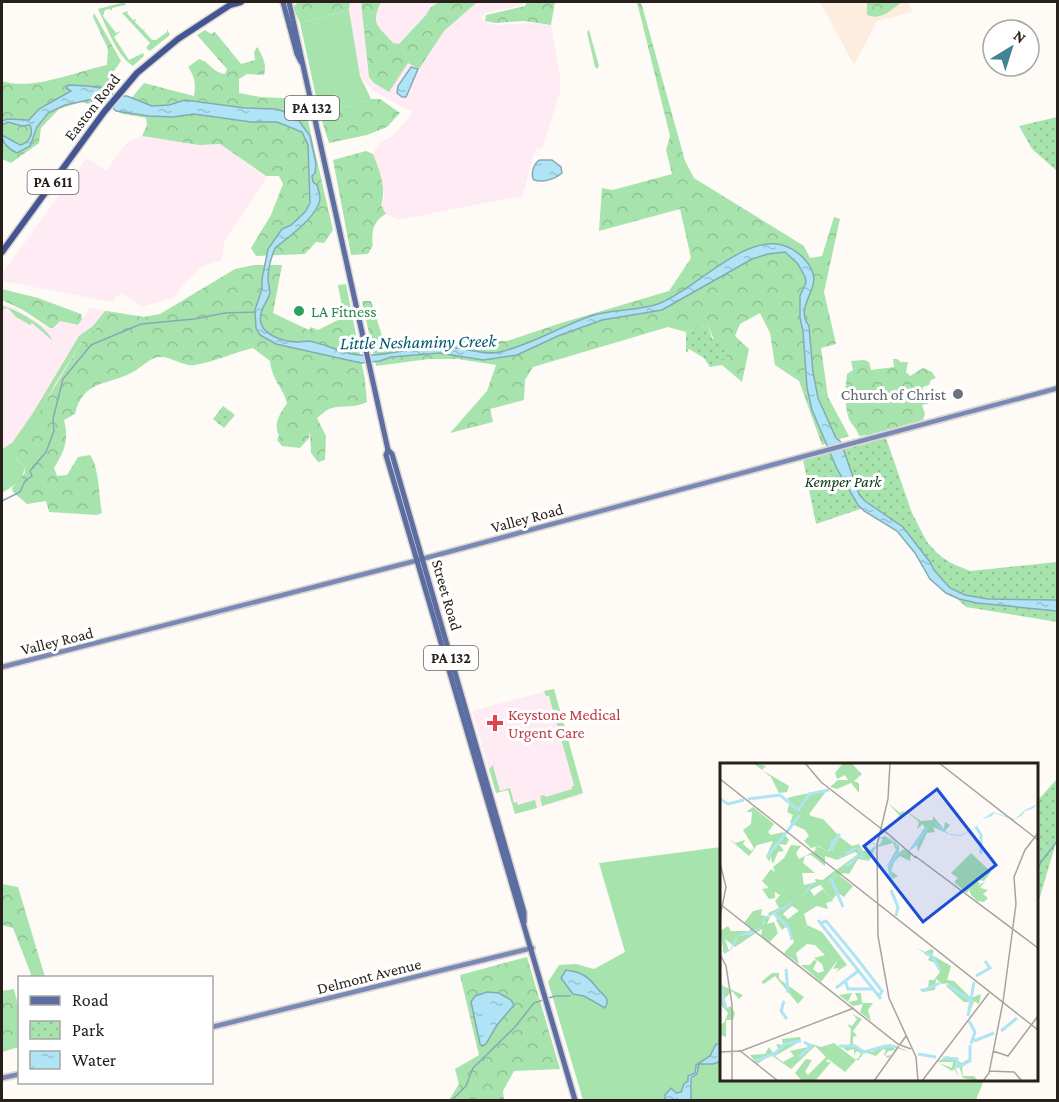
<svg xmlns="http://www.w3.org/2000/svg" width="1059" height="1102" viewBox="0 0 1059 1102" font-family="'Crimson Pro',serif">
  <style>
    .commercial { fill: #feebf4 }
    .built { fill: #fdeddf }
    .grass { fill: #a7e3ad }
    .forest { fill: url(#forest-crowns) }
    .park { fill: url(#park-dots) }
    .water { fill: url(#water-ripples); stroke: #86aab4; stroke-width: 1.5 }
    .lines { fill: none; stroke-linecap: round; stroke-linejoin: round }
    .stream { stroke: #86aab4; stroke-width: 1.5 }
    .secondary-casing { stroke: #dcd7d3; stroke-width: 8 }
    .primary-casing { stroke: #dcd7d3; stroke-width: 8 }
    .highway-casing { stroke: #dcd7d3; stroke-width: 9 }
    .secondary { stroke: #7988b4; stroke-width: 4.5 }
    .primary { stroke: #5c6da2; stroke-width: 5 }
    .highway { stroke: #435592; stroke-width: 6 }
    .leisure-dot { fill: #2e9e5b; stroke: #fff; stroke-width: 2 }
    .worship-dot { fill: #6b7280; stroke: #fff; stroke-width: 2 }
    .health-dot { fill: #e0444e; stroke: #fff; stroke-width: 2 }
    .labels { text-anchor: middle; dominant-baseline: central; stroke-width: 6; stroke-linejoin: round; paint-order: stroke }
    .shield { fill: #fff; stroke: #68645f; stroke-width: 1.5 }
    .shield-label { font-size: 15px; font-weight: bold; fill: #28211b }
    .street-label { font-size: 16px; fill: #28211b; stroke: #fff }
    .leisure-label { font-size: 16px; fill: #27864d; stroke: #fff; text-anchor: start }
    .worship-label { font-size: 16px; fill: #5b616d; stroke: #fff; text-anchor: end }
    .park-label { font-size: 16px; font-style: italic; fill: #083713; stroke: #fff }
    .health-label { font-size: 16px; fill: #be3a42; stroke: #fff; text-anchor: start }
    .water-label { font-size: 18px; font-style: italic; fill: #00596e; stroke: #fff }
    .inset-river { fill: none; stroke: #aee4f6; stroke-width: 3 }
    .inset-road { fill: none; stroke: #a8a39e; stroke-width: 1.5 }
    .view { fill: #1d4ed8; fill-opacity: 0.15; stroke: #1d4ed8; stroke-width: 3 }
    .inset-edge { fill: none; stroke: #28211b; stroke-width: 3 }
  </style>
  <defs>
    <pattern id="forest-crowns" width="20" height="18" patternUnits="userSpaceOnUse" patternTransform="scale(1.5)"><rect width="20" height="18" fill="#a7e3ad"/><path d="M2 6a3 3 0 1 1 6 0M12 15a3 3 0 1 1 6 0" fill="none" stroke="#90c294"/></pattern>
    <pattern id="park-dots" width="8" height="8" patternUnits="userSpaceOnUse" patternTransform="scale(1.5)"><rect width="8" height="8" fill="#a7e3ad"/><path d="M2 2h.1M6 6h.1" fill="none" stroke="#90c294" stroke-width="1.8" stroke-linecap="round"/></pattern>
    <pattern id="water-ripples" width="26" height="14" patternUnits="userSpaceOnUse" patternTransform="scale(1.5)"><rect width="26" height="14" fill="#aee4f6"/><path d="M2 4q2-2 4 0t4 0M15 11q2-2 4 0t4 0" fill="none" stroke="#96c3d2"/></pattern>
  </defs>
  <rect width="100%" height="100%" fill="#fefaf6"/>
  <g class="commercial">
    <path d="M351 2H524L522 5 486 13 482 16 483 21 495 25 528 23 551 25 560 76V92L542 149 537 148 534 154 522 197 504 199 398 220 386 214 381 205 384 197V192L373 154 379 143 393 136 413 112 373 91 358 74 349 10Z"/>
    <path d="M142 136 199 145 220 144 267 178 224 241 222 260 200 267 172 298 142 307 122 293 117 296 112 302 2 281V273L87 158 106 171 125 145 132 140Z"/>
    <path d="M2 304 14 307 44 326 50 328H53L60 321 78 325 89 308 107 311 18 446 2 451Z"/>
    <path d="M554 689 583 795 515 814 508 790 496 793 472 711Z"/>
  </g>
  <path class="built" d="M820 2H909L912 12 877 21 854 65Z"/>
  <g class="grass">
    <path d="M125 2 126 7 125 5 112 8V11L110 9 105 10 103 16 116 33 121 31 114 37 129 60 143 53 144 56 133 66C116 55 107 27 98 9Z"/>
    <path d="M349 10 360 76 371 99 320 115 300 23Z"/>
    <path d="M128 11 127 13 133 20 136 19 135 22 143 30 145 29 144 31 152 40H156L167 32V29L170 35 150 51 146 48 150 43 122 13 119 14Z"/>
    <path d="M589 30 599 66 597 69 595 67 587 32Z"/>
    <path d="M2 306C16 309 47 326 52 340L32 323 30 325 16 317 8 308 2 309Z"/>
    <path d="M105 311H107L95 330 86 335 55 384 21 449 16 459 24 466C25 482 12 486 2 493V449L12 443 33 413 79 336 93 326Z"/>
    <path d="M554 689 583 793 542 806 540 796 544 795 546 797 572 789V787L574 785 549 696H546L544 691Z"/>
    <path d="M495 763 493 766 500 791 510 788 514 803 517 802 518 805 535 800 537 808 515 814 508 790 496 793 489 769Z"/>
    <path d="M721 847 722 1080H984L976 1100H583L548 982 559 965 576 964 594 969 625 952 599 863Z"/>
  </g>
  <g class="forest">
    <path d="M298 2H350L349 10 300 23 293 7Z"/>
    <path d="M361 2H381C370 25 378 25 393 43L399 44 426 15 430 8 439 2H476V3L444 31 419 69 408 63 389 92 374 83 369 77Z"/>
    <path d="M527 2H555L551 25 524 21 495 23 485 21 486 15 525 6Z"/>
    <path d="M637 2H641L685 161 694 178 804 246 810 258 822 256 834 217 840 219 824 292 836 344 821 348 828 397 849 436 822 445 799 381 775 365 770 333 760 313 740 324 735 336 749 349 742 382 722 365C722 352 712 338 708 325L686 332 668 327 533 367 525 380 524 400 490 409 493 422 450 433 487 391 496 365 458 359H429L376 366 362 301H371L385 345 439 339 507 341 561 323 669 291 691 258 680 209 599 231 602 188 613 190 672 174 666 150 670 136Z"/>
    <path d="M867 2H902C890 10 882 21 867 15Z"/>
    <path d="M94 13 121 61 109 78 117 84 100 107 81 102 59 109 41 128 39 143 11 163 2 159V81C33 91 74 72 107 65L108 49 93 17Z"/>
    <path d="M205 30 211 34 215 32 241 64 255 60 254 52 257 47C263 56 267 65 264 75L247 74 239 79V93L260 97 303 99 333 230 324 243 316 242 305 254 256 256 251 248 271 215 283 184 279 176H266L220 144 199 145 142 136 147 125 146 118 119 113 144 83 194 96C196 84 195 77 188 67L199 59C210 62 212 72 225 74L227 69 197 35Z"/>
    <path d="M371 99H380L400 113 387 127 367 135 329 143 320 115Z"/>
    <path d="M366 151 373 154C379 169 387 189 381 205L386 214C373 221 371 233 373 245L368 254 351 255 333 160Z"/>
    <path d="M254 265H282L273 313 309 330 311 327 318 330 344 317 338 285 346 284 365 380 367 402C355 409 342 404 329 409 325 411 321 415 317 418L326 436 325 460 318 462 311 453 310 431 309 438 300 448 282 446 277 440 279 436C273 423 280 414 287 403 282 385 273 383 270 361L253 348C233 353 214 362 195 365 184 367 171 356 159 357 149 358 140 369 131 373 106 386 83 380 75 414L64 420C69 440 65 450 54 468L57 476 67 475 78 457 90 455C99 466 99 497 102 513L97 515 49 512 46 501 27 504 13 492 12 488 25 473 24 466 16 459 25 436 86 335 95 330 107 311 144 317 160 314 235 269Z"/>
    <path d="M2 289 38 298 81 314 82 319 78 325 60 321 53 328H50L23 310 2 300Z"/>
    <path d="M893 359H897L901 362H908L906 372 910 376 923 368 932 372 936 378 931 380 929 385 923 387 922 393 924 395 932 393 934 402 922 405 925 414 923 420 868 435 859 436C857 428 852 426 849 419 844 404 845 389 847 374L853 370 851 361 864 360 869 362 871 370 894 367Z"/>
    <path d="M2 884 18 887 45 977H21H29L31 974 13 928 2 925Z"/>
    <path d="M527 957 560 1069 514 1071 503 1091 504 1100H449L459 1084 455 1069 479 1055 460 975Z"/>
    <path d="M14 989 19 1009V1047L2 1052V991Z"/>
  </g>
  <g class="park">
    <path d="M1057 117 1058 171H1057L1032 149 1019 126Z"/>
    <path d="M708 325 712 339 719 338 722 347 727 351 726 358 722 359V365L710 367 704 358 689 349 686 353V332Z"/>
    <path d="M223 406 235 415 224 428 213 419Z"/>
    <path d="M886 438 912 513 927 542 939 555 951 563 970 571 1057 562V622L966 607 936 579 896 528 863 508 816 524 803 460Z"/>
    <path d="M1057 779V839L1040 897 1037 900V801Z"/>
  </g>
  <g class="water">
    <path d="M411 67 418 69 406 97H402L397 93 398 86Z"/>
    <path d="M69 85 88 86 107 89 115 96H127L152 106 169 105 185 100 245 108 275 109 294 114 310 136 316 164 315 173 312 176 313 182 317 185C318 189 320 194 320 199 318 216 288 238 275 248 271 258 268 269 268 279 268 283 270 289 270 293 268 300 262 307 261 314 256 334 283 342 299 342 301 342 305 341 308 341 325 343 342 354 360 355 389 357 417 345 446 347 461 347 485 356 500 352 531 345 561 326 591 316 613 309 637 311 658 304 695 290 742 235 782 245 797 249 818 267 813 285 809 300 798 311 809 326L813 372 818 398 836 438 840 441 844 451 859 494 865 501 903 527 930 562 934 570 950 588 965 595 988 599 1057 600V611L977 603 959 599 946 593 930 579 915 553 897 531 864 511 858 505 837 469 812 410 807 388 803 331 800 318V296L806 282 805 277 798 264 785 252 768 254 752 259 662 310 602 320 558 336 517 355 483 360 440 353 391 357 380 361 361 363 276 344 260 335 256 328 255 310 262 289V279L268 249 282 229 291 225 305 212 310 203 308 145 302 132 277 122H251L194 114 173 117 149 116 116 111 109 104 93 99 65 105 48 113 37 127 30 146 17 153C10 150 2 143 2 135L20 145C29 143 34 134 30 125L22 126 8 122 2 125V121L7 119 29 120 39 109 71 91 66 88Z"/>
    <path d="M540 160H552L561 167 562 173C555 179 543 183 534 180 530 175 534 162 540 160Z"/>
    <path d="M566 970C581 972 588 976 597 988 603 996 611 997 605 1008L584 996 573 994 561 978Z"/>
    <path d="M487 992 499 993 511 1000 514 1005 497 1025 486 1044 482 1046 480 1044 471 1002 475 996Z"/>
    <path d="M716 1044H721V1061L713 1064H699L697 1074 691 1078V1100H665V1095L671 1088 676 1093 681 1092 684 1084 688 1081V1076L695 1073 696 1065 710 1056Z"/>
  </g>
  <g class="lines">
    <g class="stream">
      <path d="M2 501 20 492 25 481 32 476 30 471 46 452 54 431 53 419 63 379 91 345 141 324 194 319 225 313 256 312"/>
      <path d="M1036 872 1041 862 1058 840"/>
      <path d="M452 1100 466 1086 473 1068 515 1027 534 1003 555 996H570"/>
    </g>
    <defs>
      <g id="secondary">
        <path d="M2 667 411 562 1058 388"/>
        <path d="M212 1027 532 948"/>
        <path d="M2 1078 20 1074"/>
      </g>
      <g id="primary">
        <path d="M283 2 297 54 301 62"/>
        <path d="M289 2 388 450 386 455 575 1100"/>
        <path d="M388 450 392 454 524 912V922"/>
      </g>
      <path id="highway" d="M2 252 104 112 137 73 178 39 230 5 241 2"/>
    </defs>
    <use href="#secondary" class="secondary-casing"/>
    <use href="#primary" class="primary-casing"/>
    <use href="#highway" class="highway-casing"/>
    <use href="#secondary" class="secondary"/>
    <use href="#primary" class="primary"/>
    <use href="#highway" class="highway"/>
  </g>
  <circle class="leisure-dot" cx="299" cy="311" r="6"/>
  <circle class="worship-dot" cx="958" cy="394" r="6"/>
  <path class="health-dot" d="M492 714h6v6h6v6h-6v6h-6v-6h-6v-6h6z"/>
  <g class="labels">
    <g class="shield">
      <rect x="285" y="96" width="54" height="24" rx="4.5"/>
      <rect x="27.5" y="170" width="51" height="24" rx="4.5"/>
      <rect x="424" y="646" width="54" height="24" rx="4.5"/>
    </g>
    <g class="shield-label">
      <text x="312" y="108">PA 132</text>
      <text x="53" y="182">PA 611</text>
      <text x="451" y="658">PA 132</text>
    </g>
    <g class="street-label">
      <text transform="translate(92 107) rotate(-52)">Easton Road</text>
      <text transform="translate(527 518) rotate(-15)">Valley Road</text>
      <text transform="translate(447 595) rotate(74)">Street Road</text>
      <text transform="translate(57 641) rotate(-14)">Valley Road</text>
      <text transform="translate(369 976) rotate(-14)">Delmont Avenue</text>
    </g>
    <g class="leisure-label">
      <text x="311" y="311">LA Fitness</text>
    </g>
    <g class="worship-label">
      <text x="946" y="394">Church of Christ</text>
    </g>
    <g class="park-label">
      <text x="843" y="481">Kemper Park</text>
    </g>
    <g class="health-label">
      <text x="508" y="714">Keystone Medical<tspan x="508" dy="18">Urgent Care</tspan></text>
    </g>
    <g class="water-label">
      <text transform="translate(418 342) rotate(-1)">Little Neshaminy Creek</text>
    </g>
  </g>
  <g transform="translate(720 763)">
    <rect width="318" height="318" fill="#fefaf6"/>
    <path d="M123 0H131L142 11 134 18 139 20V30L131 20 117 26 110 24 118 17H128L125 12 117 16 115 10ZM251 90 271 109 264 118 256 117 247 130 234 119 238 115 231 110ZM77 149 81 153 78 158 97 173 117 198 101 219 81 202H90L94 197 97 198 93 206 98 210 104 208 102 201 94 195 105 192 95 182 87 181 76 190 79 201 64 190 74 179 70 167 65 164 62 167 56 157 63 151 68 156Z" fill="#a7e3ad"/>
    <path d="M108 26 89 51 75 33ZM168 40 180 50 185 47 201 58 213 57V53L224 66 225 59 230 62 224 69 213 64 215 69 207 70 198 89 197 82 189 88 205 64 202 61 197 67 199 59 185 47 178 58 179 52ZM33 44 54 61 48 69 51 72 63 69 69 77 66 82 59 81 64 88 58 89 53 101 50 93V99L46 94 53 78 37 82 29 93 8 75 15 80 25 77 23 81 31 88 34 85 23 67 31 61 32 49H26ZM165 73 179 83V90L184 86 191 91 190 98 180 93 174 99 171 108 178 113 173 116 168 101 176 87 173 80 158 84 163 76 159 75ZM120 74 132 83 139 81 143 88 151 87 155 82 151 79 155 81 149 98 138 96 129 111 123 110 90 127 94 133 103 126 113 138 106 140 108 146 97 143 84 151 87 162 102 169 127 202 116 209 119 205 113 206 117 199 97 173 78 158V147L72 143 57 156 53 151 50 154 48 150 59 145 55 138 60 132 55 129V135L49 136 42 126 49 125 42 118 51 106 55 109 53 104 64 95 71 82 81 83 76 90 79 96 95 88 96 83 109 88ZM135 89 138 91 103 117 95 116 96 119 84 122 82 110H95L83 100 85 93 91 92 105 103V93L117 97ZM256 117 260 120 258 123 265 118 260 125 268 127 263 131 268 135 264 139 257 138 251 132 249 126ZM196 185 205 189 211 186 214 188 212 192 231 203 227 217 234 218 251 235 261 231 259 241 254 238 248 255 252 239H244L226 223 229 220 222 221 216 216 215 227 202 229 200 226 208 225 209 217H214L220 209 217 201 208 197 210 193ZM52 210H59V216L84 234 78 241 55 213 44 221 41 219ZM0 217 3 223 23 232 19 236 12 228 4 236 7 245 11 243 15 250 13 257H6V274L0 272V261L4 260 8 250 0 241ZM132 230 128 239 138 237 135 230H141L142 240H153L148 247 151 258 140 249 143 241 133 243 119 232ZM132 251 142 256 133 268 137 273 133 274V281L138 286 152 289 170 281 191 289 172 284 176 287 168 288 165 293 172 292 168 295 164 292 166 287 163 286 156 293 144 289 138 298 135 295 138 296 141 290 136 288 134 293V286L127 288 120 282 130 283 131 266 127 261 132 263 137 256ZM80 274 81 278 55 293 63 299 74 293 70 288 88 284 85 279 101 284 114 280 136 297 125 309 108 296 106 299H111L95 318H82L75 310 86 296 92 297 85 309 88 312 106 294 95 283 71 306 51 292 37 301 30 292 45 291 49 284 54 291 59 287 56 281 63 282 62 276ZM227 293 242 300 250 295 242 305 243 313H254L258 318 243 315 238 300 235 304 239 314 234 306 232 308 219 300 232 305 233 299H217Z" fill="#a7e3ad" fill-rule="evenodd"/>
    <path d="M33 0 46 3 42 7 69 23 67 29 59 30 51 14ZM75 33 91 53 103 56 120 74 108 88 98 83 91 85 84 78 89 73 85 67 70 60 73 52 67 49 70 38 67 35ZM114 108 133 123 124 134 118 130 112 137 99 120ZM42 146 41 152 50 154 47 161 54 159 58 170 50 179 41 173 42 166 15 184 5 176 9 188 4 191 0 168 8 163 11 168H29L31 165 24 160 33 148Z" fill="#a7e3ad"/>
    <path d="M318 41 312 46 305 48 302 52 294 57 274 50 272 53 263 56 255 65 241 73 230 72 226 70 220 66 215 61 214 59 211 58 206 69 198 81 188 89 181 92 178 91 176 86 175 79 170 76 155 86 150 97H145L138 93 132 101 127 104 125 102 122 108 106 120H103L99 119 93 121V122L90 123V126L89 127 81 134 65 145 46 155H43L45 159 43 163 31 172 17 173V178L10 188 3 189 1 188 10 187 17 172 42 164 43 155 81 134 92 120 99 119 105 120 122 107 125 102 134 95 138 92 142 93 137 85 130 90 126 91 123 90 122 93 120 96H118L95 75 118 96 123 90 136 84 140 85 144 96H149L153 85 170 75 176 79 179 91 188 88 211 58H214L229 71 241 72 254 65 264 55 273 49 295 56 305 47Z" fill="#aee4f6"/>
    <path class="inset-river" d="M0 36 8 41 24 37M28 36 60 32 77 46M78 48 89 31 109 27M256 64 261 72V91M112 88V80L120 71M47 94 80 52M111 115 123 144M171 117 169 102 178 90M171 127 178 144 176 153M54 150 69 165 72 177M98 157 161 236M101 160 106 158 135 193 162 228 159 233M205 190 212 193 220 207M66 206 68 230M256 213 270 205 265 198M125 217 128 226H153M0 221 6 246M227 221 251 238M116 225 138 208M202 228 220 220M64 238 61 248 67 256M248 253 254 219M249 258 255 269 251 281M281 268 297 255M254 278 274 270M119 283H135L144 289 165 283 177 284M198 291 216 294M79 294 91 283 84 279M223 295 237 296V305M34 298 54 291 65 281 81 278M238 304 250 298V282"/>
    <path class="inset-road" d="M85 0 101 19 168 71M170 0 168 36 157 82 158 173 169 235 196 294 198 318M219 0 318 77M0 16 318 267M167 70 196 95M195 93 318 185M0 100 6 124 0 154M0 141 178 281 191 286M0 191 6 203 12 241V318M19 287 58 318M273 288 288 293 318 253M0 289 21 288 134 245M269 308 294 309 302 318M154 318 186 273M202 318 269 230M263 318 269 310 283 239 296 141 294 114 305 87 318 70"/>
    <path class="view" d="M217 26 276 102 203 159 144 83Z"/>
    <rect width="318" height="318" class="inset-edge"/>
  </g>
  <rect width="1059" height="1102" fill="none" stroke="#28211b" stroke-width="6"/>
  <rect x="18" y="976" width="195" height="108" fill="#ffffff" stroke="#a9a6a4" stroke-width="1.5"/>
  <rect x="30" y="996" width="30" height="9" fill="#5c6da2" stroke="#a9a6a4" stroke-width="1.5"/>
  <text x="72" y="1006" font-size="18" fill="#28211b">Road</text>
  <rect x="30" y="1021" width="30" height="18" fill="url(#park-dots)" stroke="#a9a6a4" stroke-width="1.5"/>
  <text x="72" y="1036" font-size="18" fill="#28211b">Park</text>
  <rect x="30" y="1051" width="30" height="18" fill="url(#water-ripples)" stroke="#a9a6a4" stroke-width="1.5"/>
  <text x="72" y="1066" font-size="18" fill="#28211b">Water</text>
  <g transform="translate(1011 48) rotate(38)"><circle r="28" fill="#ffffff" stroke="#a9a6a4" stroke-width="1.5"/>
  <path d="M0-4.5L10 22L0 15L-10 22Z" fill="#438396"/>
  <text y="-9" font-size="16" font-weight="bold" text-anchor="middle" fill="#28211b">N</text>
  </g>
</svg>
